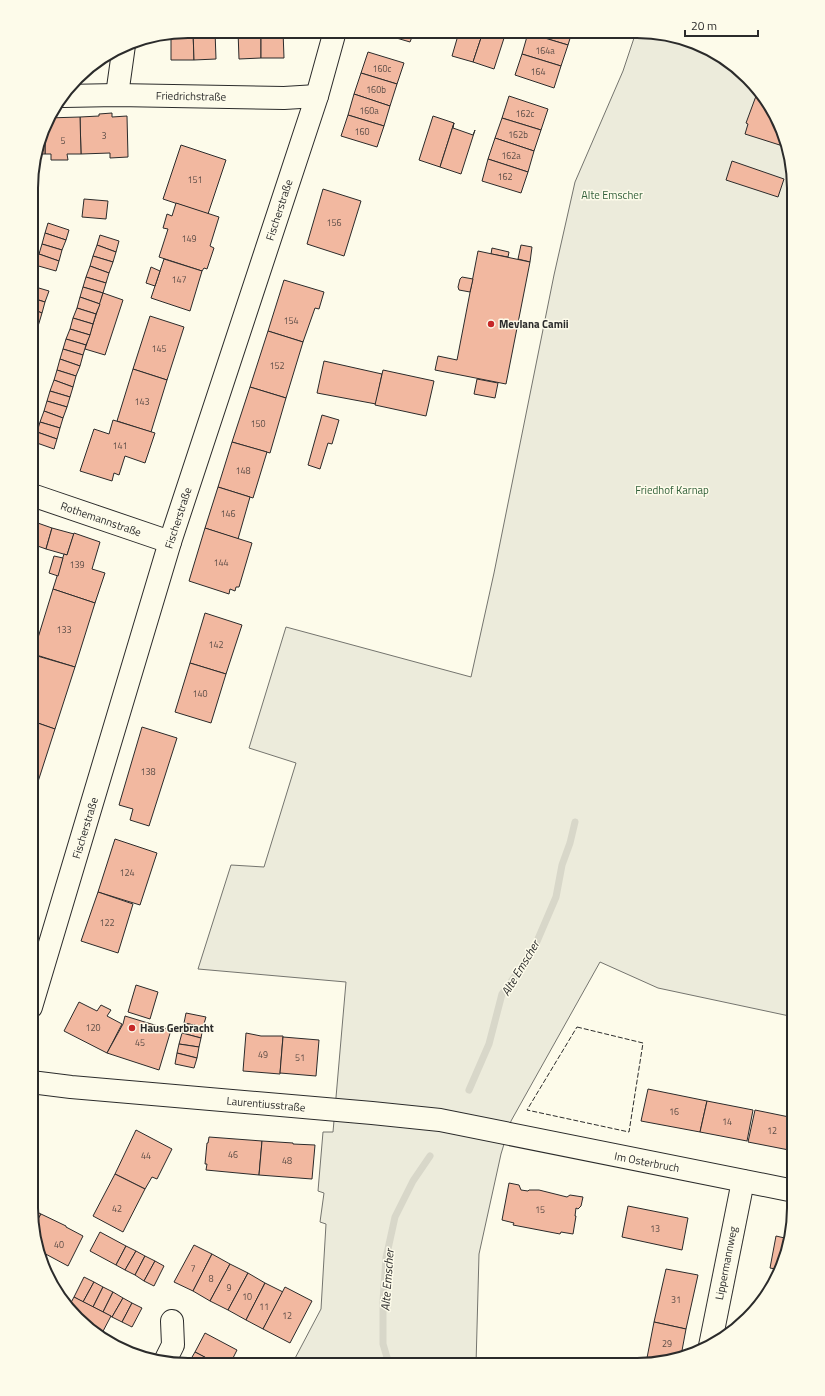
<svg xmlns="http://www.w3.org/2000/svg" width="825" height="1396" viewBox="0 0 825 1396" font-family="'Titillium Web',sans-serif">
  <style>
    .green { fill: #ecebdb; stroke: #74746e }
    .lines { fill: none; stroke-linecap: round; stroke-linejoin: round }
    .stream { stroke: #d8d7c9; stroke-width: 7 }
    .building { fill: #f2b8a0; stroke: #2b2b2b }
    .minor-casing { stroke: #2b2b2b; stroke-width: 24 }
    .minor { stroke: #fdfbea; stroke-width: 22 }
    .fence { stroke: #2b2b2b; stroke-width: 1; stroke-dasharray: 5 2; stroke-linecap: butt }
    .poi-dot { fill: #c62828; stroke: #fdfbea; stroke-width: 1.5 }
    .labels { text-anchor: middle; dominant-baseline: central; stroke-width: 3; stroke-linejoin: round; paint-order: stroke }
    .number-label { font-size: 9px; fill: #5d4e48 }
    .street-label { font-size: 11px; fill: #2b2b2b; stroke: #fdfbea }
    .park-label { font-size: 11px; fill: #34623c; stroke: #fdfbea }
    .poi-label { font-size: 11px; font-weight: bold; fill: #2b2b2b; stroke: #fdfbea; text-anchor: start }
    .water-label { font-size: 12px; font-style: italic; fill: #2b2b2b; stroke: #fdfbea }
    .rim { fill: none; stroke: #2b2b2b; stroke-width: 2 }
  </style>
  <rect width="100%" height="100%" fill="#fdfbea"/>
  <path class="green" d="M636 32H658L697 43 733 64 762 93 782 128 794 188V1017L658 988 600 962 511 1121 501 1154 479 1254 476 1365 292 1364 321 1309 326 1224 320 1222 324 1193 318 1191 323 1132H333L346 982 198 969 231 865 264 867 296 763 249 748 286 627 471 677 494 573 554 275 575 182 623 71Z"/>
  <g class="lines">
    <g class="stream">
      <path d="M469 1090 489 1044 502 994 532 953 556 897 562 865 570 843 575 822"/>
      <path d="M389 1364 383 1344V1301L386 1258 395 1217 413 1181 430 1156"/>
    </g>
  </g>
  <g class="building">
    <path d="M188 31H193L194 60H171V34Z"/>
    <path d="M193 31H215L216 59 194 60Z"/>
    <path d="M238 31H261V58L239 59Z"/>
    <path d="M261 31H283L284 58H261Z"/>
    <path d="M376 32H414L410 42Z"/>
    <path d="M459 32H483L473 62 452 56Z"/>
    <path d="M483 32H506L494 69 473 62Z"/>
    <path d="M529 32H572L568 45 528 33Z"/>
    <path d="M528 33 568 45 561 66 522 54Z"/>
    <path d="M368 52 404 63 397 84 361 73Z"/>
    <path d="M522 54 561 66 554 88 515 75Z"/>
    <path d="M361 73 397 84 390 106 354 94Z"/>
    <path d="M354 94 390 106 384 126 348 115Z"/>
    <path d="M509 96 548 109 541 130 502 118Z"/>
    <path d="M756 96 766 100 782 128 786 147 745 134 748 124 746 123Z"/>
    <path d="M112 113V117L127 116 128 157 110 158V153L81 154 80 117 99 116V114Z"/>
    <path d="M348 115 384 126 377 147 341 136Z"/>
    <path d="M433 116 454 123 440 167 419 160Z"/>
    <path d="M80 117 81 154H67L68 160H51V154H45V127L47 118Z"/>
    <path d="M502 118 541 130 534 151 495 138Z"/>
    <path d="M454 123 453 128 473 135 475 130 461 174 440 167Z"/>
    <path d="M45 127V154H36Z"/>
    <path d="M495 138 534 151 528 172 488 159Z"/>
    <path d="M181 145 226 160 208 214 163 199Z"/>
    <path d="M488 159 528 172 521 193 482 181Z"/>
    <path d="M732 161 784 179 778 197 726 180Z"/>
    <path d="M323 189 361 201 344 256 307 244Z"/>
    <path d="M84 199 108 201 106 219 82 217Z"/>
    <path d="M176 203 219 217 210 246 214 248 207 269 204 268 202 271 159 257 168 229 163 228 167 214 172 216Z"/>
    <path d="M48 223 69 230 66 240 45 233Z"/>
    <path d="M45 233 66 240 62 250 42 244Z"/>
    <path d="M100 235 119 241 116 252 97 245Z"/>
    <path d="M42 244 62 250 59 261 39 254Z"/>
    <path d="M97 245 116 252 113 262 93 256Z"/>
    <path d="M521 245 532 247 530 262 518 259Z"/>
    <path d="M492 248 509 252 508 257 491 254Z"/>
    <path d="M478 251 530 262 506 384 435 370 438 356 457 360Z"/>
    <path d="M39 254 59 261 56 271 35 265Z"/>
    <path d="M93 256 113 262 109 273 90 266Z"/>
    <path d="M164 259 202 271 190 311 151 298Z"/>
    <path d="M90 266 109 273 106 283 86 277Z"/>
    <path d="M151 267 160 271 155 286 146 283Z"/>
    <path d="M86 277 106 283 103 293 83 287Z"/>
    <path d="M462 277 473 279 470 292 459 290 458 287 460 279Z"/>
    <path d="M284 280 324 292 319 309 315 308 303 342 268 331Z"/>
    <path d="M32 286 49 291 45 302 32 298Z"/>
    <path d="M83 287 103 293 100 304 80 297Z"/>
    <path d="M103 293 123 300 105 355 85 349Z"/>
    <path d="M80 297 100 304 96 314 77 308Z"/>
    <path d="M32 298 45 302 42 313 32 309Z"/>
    <path d="M77 308 96 314 93 324 73 318Z"/>
    <path d="M32 309 42 313 39 323 32 320Z"/>
    <path d="M150 316 184 327 167 380 133 369Z"/>
    <path d="M73 318 93 324 90 335 70 329Z"/>
    <path d="M32 320 39 323 36 333 32 332Z"/>
    <path d="M70 329 90 335 86 345 66 339Z"/>
    <path d="M268 331 303 342 286 398 250 387Z"/>
    <path d="M32 332 36 333 32 344Z"/>
    <path d="M66 339 86 345 83 355 63 349Z"/>
    <path d="M63 349 83 355 80 366 60 359Z"/>
    <path d="M60 359 80 366 76 376 57 370Z"/>
    <path d="M324 361 382 374 376 404 317 393Z"/>
    <path d="M133 369 167 380 151 432 117 421Z"/>
    <path d="M57 370 76 376 73 387 54 380Z"/>
    <path d="M383 370 434 381 426 416 375 405Z"/>
    <path d="M477 379 498 383 495 398 474 394Z"/>
    <path d="M54 380 73 387 70 397 50 391Z"/>
    <path d="M250 387 286 398 270 453 232 442Z"/>
    <path d="M50 391 70 397 67 407 47 401Z"/>
    <path d="M47 401 67 407 63 418 44 411Z"/>
    <path d="M44 411 63 418 60 428 40 422Z"/>
    <path d="M322 415 339 420 332 444 328 443 320 469 308 465Z"/>
    <path d="M113 420 155 433 145 463 125 456 119 475 114 473 112 481 80 471 94 429 109 434Z"/>
    <path d="M40 422 60 428 57 439 37 432Z"/>
    <path d="M37 432 57 439 54 449 34 442Z"/>
    <path d="M232 442 267 452 253 498 218 487Z"/>
    <path d="M218 487 250 497 238 539 205 528Z"/>
    <path d="M32 521 52 528 46 549 32 544Z"/>
    <path d="M52 528 74 534 67 555 46 549Z"/>
    <path d="M205 528 252 543 239 587H236L235 591 230 589 229 594 189 581Z"/>
    <path d="M74 533 100 542 92 569 105 573 95 603 53 589 64 554 67 555Z"/>
    <path d="M54 556 63 558 58 576 49 573Z"/>
    <path d="M53 589 95 603 75 667 33 654Z"/>
    <path d="M205 613 242 625 226 674 190 663Z"/>
    <path d="M34 655 75 667 55 729 32 721V662Z"/>
    <path d="M190 663 226 674 211 723 175 712Z"/>
    <path d="M32 721 55 729 35 791 32 789Z"/>
    <path d="M142 727 177 738 149 826 130 820 133 809 119 805Z"/>
    <path d="M115 839 157 853 140 905 98 892Z"/>
    <path d="M98 892 133 904 118 953 81 941Z"/>
    <path d="M136 985 158 992 150 1019 128 1012Z"/>
    <path d="M79 1002 97 1011 101 1005 111 1010 107 1016 122 1024 107 1053 64 1031Z"/>
    <path d="M186 1013 206 1017 203 1027 184 1023Z"/>
    <path d="M125 1016 171 1030 159 1070 107 1053 123 1024Z"/>
    <path d="M184 1023 203 1027 201 1038 182 1033Z"/>
    <path d="M182 1033 201 1038 199 1047 179 1044Z"/>
    <path d="M246 1033 261 1036H283L280 1074 243 1071Z"/>
    <path d="M283 1037 319 1040 316 1076 280 1073Z"/>
    <path d="M179 1044 199 1047 197 1058 177 1053Z"/>
    <path d="M177 1053 197 1058 194 1068 175 1064Z"/>
    <path d="M648 1089 707 1101 700 1132 641 1121Z"/>
    <path d="M707 1101 753 1110 747 1141 700 1132Z"/>
    <path d="M755 1110 794 1118V1151L748 1142Z"/>
    <path d="M136 1130 172 1149 157 1179 152 1177 145 1189 115 1174Z"/>
    <path d="M209 1137 262 1141 259 1175 206 1170 207 1164H205L207 1143H208Z"/>
    <path d="M262 1141 293 1143V1144L315 1145 312 1179 259 1175Z"/>
    <path d="M115 1174 145 1189 123 1232 93 1216Z"/>
    <path d="M509 1183 519 1185 521 1190 528 1191 529 1190H539L567 1197 570 1195 583 1197 581 1206 578 1209 576 1208 575 1216H576L573 1234 561 1232 560 1234 513 1225 514 1223 502 1220Z"/>
    <path d="M628 1206 688 1218 682 1250 622 1237Z"/>
    <path d="M31 1209 41 1214 34 1226Z"/>
    <path d="M41 1214 66 1226V1227L83 1236 68 1266 40 1251 34 1226Z"/>
    <path d="M100 1232 126 1246 116 1265 90 1251Z"/>
    <path d="M776 1236 789 1239 781 1270 770 1268Z"/>
    <path d="M194 1245 212 1254 193 1291 174 1282Z"/>
    <path d="M126 1246 136 1251 125 1270 116 1265Z"/>
    <path d="M136 1251 145 1256 135 1275 125 1270Z"/>
    <path d="M212 1254 230 1264 210 1301 193 1291Z"/>
    <path d="M145 1256 155 1261 144 1281 135 1275Z"/>
    <path d="M155 1261 164 1266 154 1286 144 1281Z"/>
    <path d="M230 1264 248 1273 228 1310 210 1301Z"/>
    <path d="M666 1269 698 1275 686 1329 654 1322Z"/>
    <path d="M248 1273 265 1283 246 1320 228 1310Z"/>
    <path d="M84 1277 94 1282 83 1302 74 1297Z"/>
    <path d="M94 1282 103 1287 93 1307 83 1302Z"/>
    <path d="M265 1283 283 1292 263 1329 246 1320Z"/>
    <path d="M103 1287 113 1292 103 1312 93 1307Z"/>
    <path d="M285 1287 312 1301 290 1343 263 1329Z"/>
    <path d="M113 1292 123 1298 112 1317 103 1312Z"/>
    <path d="M74 1297 111 1316 100 1337 93 1333 68 1308Z"/>
    <path d="M123 1298 132 1303 122 1322 112 1317Z"/>
    <path d="M132 1303 142 1308 132 1327 122 1322Z"/>
    <path d="M654 1322 686 1329 681 1356 646 1363Z"/>
    <path d="M205 1333 237 1350 230 1364H218L195 1352Z"/>
    <path d="M195 1352 218 1364H188Z"/>
  </g>
  <g class="lines">
    <defs>
      <g id="minor">
        <path d="M117 95 124 45"/>
        <path d="M64 96 117 95 284 98 317 96"/>
        <path d="M32 495 170 542"/>
        <path d="M31 1007 170 542 317 96 335 31"/>
        <path d="M31 1082 71 1087 372 1113 440 1120 794 1191"/>
        <path d="M710 1346 743 1181"/>
        <path d="M164 1363 173 1345 172 1321"/>
      </g>
    </defs>
    <use href="#minor" class="minor-casing"/>
    <use href="#minor" class="minor"/>
    <path class="fence" d="M577 1027 643 1043 629 1132 527 1110Z"/>
  </g>
  <g class="poi-dot">
    <circle cx="491" cy="324" r="4"/>
    <circle cx="132" cy="1028" r="4"/>
  </g>
  <g class="labels">
    <g class="number-label">
      <text x="545" y="50">164a</text>
      <text x="382" y="68">160c</text>
      <text x="538" y="71">164</text>
      <text x="376" y="89">160b</text>
      <text x="369" y="110">160a</text>
      <text x="525" y="113">162c</text>
      <text x="362" y="131">160</text>
      <text x="518" y="134">162b</text>
      <text x="104" y="135">3</text>
      <text x="63" y="140">5</text>
      <text x="511" y="155">162a</text>
      <text x="505" y="176">162</text>
      <text x="195" y="179">151</text>
      <text x="334" y="222">156</text>
      <text x="189" y="238">149</text>
      <text x="179" y="279">147</text>
      <text x="291" y="320">154</text>
      <text x="159" y="348">145</text>
      <text x="277" y="365">152</text>
      <text x="142" y="401">143</text>
      <text x="258" y="423">150</text>
      <text x="120" y="445">141</text>
      <text x="243" y="470">148</text>
      <text x="228" y="513">146</text>
      <text x="221" y="562">144</text>
      <text x="77" y="564">139</text>
      <text x="64" y="629">133</text>
      <text x="216" y="644">142</text>
      <text x="200" y="693">140</text>
      <text x="148" y="771">138</text>
      <text x="127" y="872">124</text>
      <text x="107" y="922">122</text>
      <text x="93" y="1027">120</text>
      <text x="140" y="1042">45</text>
      <text x="263" y="1054">49</text>
      <text x="300" y="1057">51</text>
      <text x="674" y="1111">16</text>
      <text x="727" y="1121">14</text>
      <text x="772" y="1130">12</text>
      <text x="233" y="1154">46</text>
      <text x="146" y="1155">44</text>
      <text x="287" y="1160">48</text>
      <text x="117" y="1208">42</text>
      <text x="540" y="1209">15</text>
      <text x="655" y="1228">13</text>
      <text x="59" y="1244">40</text>
      <text x="193" y="1268">7</text>
      <text x="211" y="1278">8</text>
      <text x="229" y="1287">9</text>
      <text x="247" y="1296">10</text>
      <text x="676" y="1299">31</text>
      <text x="264" y="1306">11</text>
      <text x="287" y="1315">12</text>
      <text x="667" y="1343">29</text>
    </g>
    <g class="street-label">
      <text transform="translate(191 96) rotate(1)">Friedrichstraße</text>
      <text transform="translate(279 210) rotate(-72)">Fischerstraße</text>
      <text transform="translate(178 518) rotate(-72)">Fischerstraße</text>
      <text transform="translate(101 519) rotate(19)">Rothemannstraße</text>
      <text transform="translate(85 828) rotate(-73)">Fischerstraße</text>
      <text transform="translate(266 1104) rotate(5)">Laurentiusstraße</text>
      <text transform="translate(647 1162) rotate(11)">Im Osterbruch</text>
      <text transform="translate(726 1263) rotate(-79)">Lippermannweg</text>
    </g>
    <g class="park-label">
      <text x="612" y="195">Alte Emscher</text>
      <text x="672" y="490">Friedhof Karnap</text>
    </g>
    <g class="poi-label">
      <text x="499" y="324">Mevlana Camii</text>
      <text x="140" y="1028">Haus Gerbracht</text>
    </g>
    <g class="water-label">
      <text transform="translate(520 968) rotate(-59)">Alte Emscher</text>
      <text transform="translate(387 1280) rotate(-86)">Alte Emscher</text>
    </g>
  </g>
  <path d="M0 0H825V1396H0ZM188 38H637A150 150 0 0 1 787 188V1208A150 150 0 0 1 637 1358H188A150 150 0 0 1 38 1208V188A150 150 0 0 1 188 38Z" fill="#fdfbea" fill-rule="evenodd"/>
  <path class="rim" d="M188 38H637A150 150 0 0 1 787 188V1208A150 150 0 0 1 637 1358H188A150 150 0 0 1 38 1208V188A150 150 0 0 1 188 38Z"/>
  <path d="M685 30v6h73v-6" fill="none" stroke="#2b2b2b" stroke-width="2"/>
  <text x="691" y="30" font-size="12" fill="#2b2b2b" stroke="#fdfbea" stroke-width="3" paint-order="stroke">20 m</text>
</svg>
